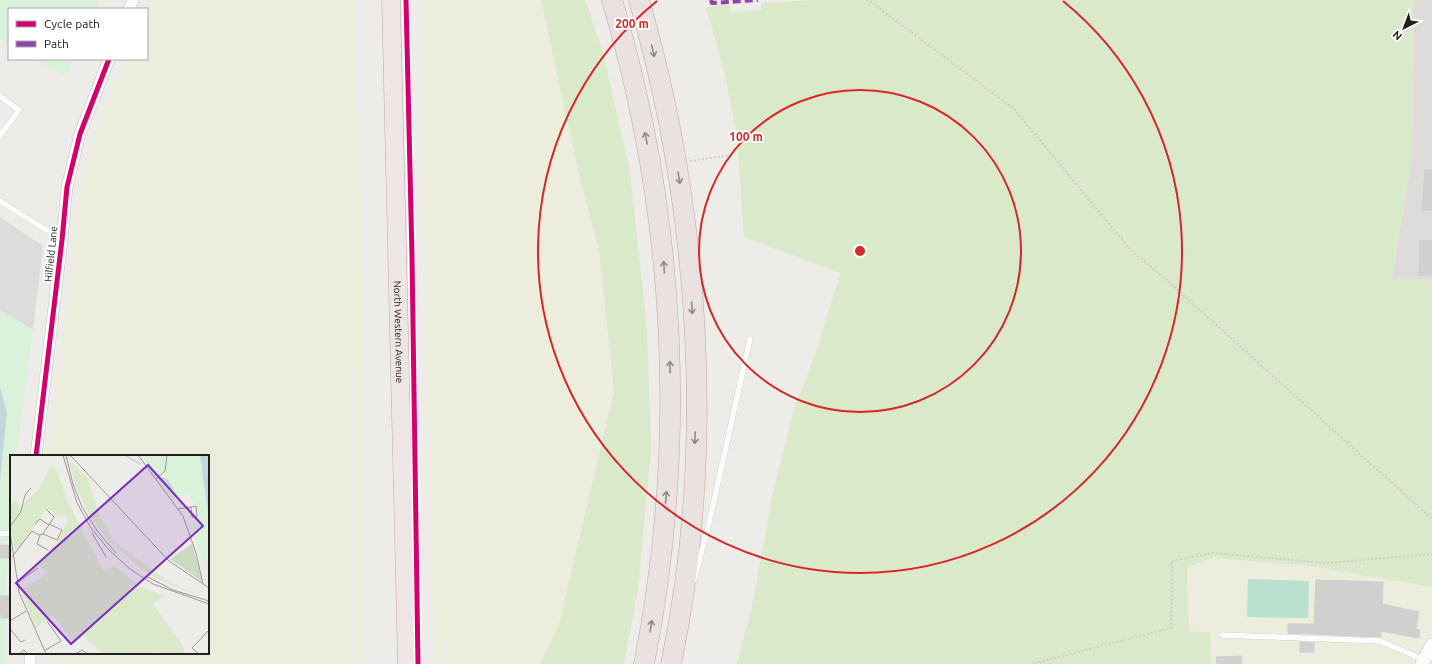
<svg xmlns="http://www.w3.org/2000/svg" width="1432" height="664" viewBox="0 0 1432 664" font-family="Ubuntu,sans-serif">
  <style>
    .residential { fill: #dddcda }
    .farmland { fill: #eceddd }
    .grass { fill: #dbe9cb }
    .park { fill: #daf2da }
    .pitch { fill: #b8e1d0 }
    .water { fill: #bfd8de }
    .building { fill: #d2d0ce; stroke: #d1cecb }
    .lines { fill: none; stroke-linecap: round; stroke-linejoin: round }
    .service-casing { stroke: #c5c4c3; stroke-width: 6 }
    .minor-casing { stroke: #c5c4c3; stroke-width: 12 }
    .tertiary-casing { stroke: #c5c4c3; stroke-width: 14 }
    .trunk-casing { stroke: #c1a3ab; stroke-width: 19 }
    .motorway-casing { stroke: #c1a3ab; stroke-width: 21 }
    .path { stroke: #d6cbc9; stroke-width: 2; stroke-dasharray: 2 2; stroke-linecap: butt }
    .service { stroke: #fcfcfc; stroke-width: 5.5 }
    .minor { stroke: #fcfcfc; stroke-width: 11 }
    .tertiary { stroke: #fcfcfc; stroke-width: 13 }
    .trunk { stroke: #eee6e4; stroke-width: 18 }
    .motorway { stroke: #eae1e1; stroke-width: 20 }
    .quiet { stroke: #8e44ad; stroke-width: 4; stroke-dasharray: 8 4; stroke-linecap: butt }
    .cycleway-casing { stroke: #fff; stroke-width: 8 }
    .cycleway { stroke: #d6006c; stroke-width: 5 }
    .oneway { stroke: #8f8a8a }
    .ring { fill: none; stroke: #d62828; stroke-width: 2 }
    .labels { text-anchor: middle; dominant-baseline: central; stroke-width: 4; stroke-linejoin: round; paint-order: stroke }
    .street-label { font-size: 10px; fill: #202020; stroke: #fff }
    .inset-river { fill: none; stroke: #bfd8de; stroke-width: 2 }
    .inset-road { fill: none; stroke: #9c9a99; stroke-width: 1 }
    .view { fill: #7b2cbf; fill-opacity: 0.15; stroke: #7b2cbf; stroke-width: 2 }
    .inset-edge { fill: none; stroke: #202020; stroke-width: 2 }
    .centre { fill: #d62828; stroke: #fff; stroke-width: 2 }
    .ring-label { font-size: 12px; text-anchor: middle; font-weight: bold; fill: #d62828; stroke: #fff; stroke-width: 4; stroke-linejoin: round; paint-order: stroke }
  </style>
  <rect width="100%" height="100%" fill="#eeece9"/>
  <g class="residential">
    <path d="M1414 0H1432V280L1392 278 1412 156Z"/>
    <path d="M0 217 43 246 33 330 0 310Z"/>
  </g>
  <g class="farmland">
    <path d="M149 0H355L364 304 366 664H49V653H208V456H48L86 159 125 59H147V9H145Z"/>
    <path d="M421 0H541L579 174 599 251 614 391 559 624 540 664H434L426 339Z"/>
    <path d="M1212 558 1309 566 1432 587V625L1412 664H1211L1210 632 1189 631 1187 566Z"/>
  </g>
  <g class="grass">
    <path d="M541 0H586L604 57 630 172 647 329 651 449 638 589 624 664H540L559 624 614 391 599 251 579 174Z"/>
    <path d="M814 0H1414L1412 156 1392 278 1432 280V587L1309 566 1212 558 1187 567 1189 631 1210 632 1211 664H737L752 606 773 492 794 409 817 350 840 273 744 237 737 137 725 75 706 7 730 5 731 12 761 10V3Z"/>
  </g>
  <g class="park">
    <path d="M0 0H100L96 9H9V45L0 40Z"/>
    <path d="M34 59H73L65 77Z"/>
    <path d="M0 310 33 330 16 456H11V500L5 601V664H0Z"/>
  </g>
  <path class="pitch" d="M1248 579 1309 581 1308 618 1247 617Z"/>
  <path class="water" d="M0 388 7 412 0 481Z"/>
  <g class="building">
    <path d="M1425 170H1432V210H1422Z"/>
    <path d="M1420 240 1432 241V276L1419 275Z"/>
    <rect x="0" y="545" width="11" height="13"/>
    <path d="M1316 580 1383 582 1382 604 1419 612 1416 629 1420 630 1419 638 1381 631V637L1288 633V624H1314Z"/>
    <path d="M0 596H11V618H1Z"/>
    <path d="M1300 642 1314 643V652H1300Z"/>
    <path d="M1241 656 1242 664H1217L1216 657Z"/>
  </g>
  <g class="lines">
    <defs>
      <g id="service">
        <path d="M0 96 19 110 0 136"/>
        <path d="M0 201 62 240"/>
        <path d="M0 534 11 533"/>
        <path d="M694 580 707 532 750 339"/>
        <path d="M1222 635 1380 641 1424 660"/>
      </g>
      <g id="minor">
        <path d="M129 9 133 0"/>
        <path d="M36 456 62 240 67 187 80 134 109 59"/>
        <path d="M30 664V653"/>
      </g>
      <path id="tertiary" d="M1422 664 1432 645"/>
      <g id="trunk">
        <path id="s1" d="M391 0 407 664"/>
      </g>
      <g id="motorway">
        <path d="M612 0C676 215 688 444 644 664"/>
        <path d="M639 0C700 209 716 450 671 664"/>
      </g>
    </defs>
    <use href="#service" class="service-casing"/>
    <use href="#minor" class="minor-casing"/>
    <use href="#tertiary" class="tertiary-casing"/>
    <use href="#trunk" class="trunk-casing"/>
    <use href="#motorway" class="motorway-casing"/>
    <g class="path">
      <path d="M866 0 871 2 1014 109 1130 249 1171 284 1432 519"/>
      <path d="M690 161 732 155"/>
      <path d="M1031 664 1171 628 1172 561 1213 553 1327 563 1432 554"/>
    </g>
    <use href="#service" class="service"/>
    <use href="#minor" class="minor"/>
    <use href="#tertiary" class="tertiary"/>
    <use href="#trunk" class="trunk"/>
    <use href="#motorway" class="motorway"/>
    <path class="quiet" d="M711 0 712 3 758 0"/>
    <defs>
      <g id="cycleway">
        <path d="M406 0 412 256 418 664"/>
        <path d="M36 456 62 240 67 187 80 134 109 59"/>
      </g>
    </defs>
    <use href="#cycleway" class="cycleway-casing"/>
    <use href="#cycleway" class="cycleway"/>
  </g>
  <defs><path id="oneway-shaft" d="M-6 0H5M1.5-3L5.5 0L1.5 3" fill="none" stroke-width="1.6" stroke-linecap="round" stroke-linejoin="round"/></defs>
  <g class="oneway">
    <use href="#oneway-shaft" transform="translate(653 51) rotate(76)"/>
    <use href="#oneway-shaft" transform="translate(646 138) rotate(-101)"/>
    <use href="#oneway-shaft" transform="translate(679 178) rotate(80)"/>
    <use href="#oneway-shaft" transform="translate(664 267) rotate(-94)"/>
    <use href="#oneway-shaft" transform="translate(692 308) rotate(87)"/>
    <use href="#oneway-shaft" transform="translate(670 367) rotate(-91)"/>
    <use href="#oneway-shaft" transform="translate(695 438) rotate(92)"/>
    <use href="#oneway-shaft" transform="translate(666 497) rotate(-86)"/>
    <use href="#oneway-shaft" transform="translate(651 626) rotate(-81)"/>
  </g>
  <g class="ring">
    <circle cx="860" cy="251" r="161"/>
    <path d="M1063 1A322 322 0 1 1 657 1"/>
  </g>
  <g class="labels">
    <g class="street-label">
      <text transform="translate(51 254) rotate(-84)">Hilfield Lane</text>
      <text stroke="none"><textPath href="#s1" startOffset="332">North Western Avenue</textPath></text>
    </g>
  </g>
  <g transform="translate(10 455)">
    <rect width="199" height="199" fill="#eeece9"/>
    <path d="M59 5 80 25 78 26 90 60 104 86 159 127 191 141 160 130 133 115 96 83 77 56 67 34ZM40 12 46 13 58 47 93 115 105 111 127 129 116 141 128 130 154 141 143 149 173 191 174 199H149L146 196 144 199H94L73 181 64 188 42 160 26 174 11 136 35 120 37 117 27 110 51 81 58 64 57 61 46 62 45 58 37 53 8 95 4 94 1 74 14 48 29 34ZM7 46 10 55 0 70V49Z" fill="#dbe9cb"/>
    <path d="M182 89 193 127 160 104Z" fill="#cadac0"/>
    <path d="M131 0H199V123L180 69 190 67 180 37 179 40 162 43Z" fill="#daf2da"/>
    <path d="M190 0H199V64ZM153 22 158 25 164 35 158 34 151 24Z" fill="#bfd8de"/>
    <path class="inset-river" d="M115 0 130 9"/>
    <path class="inset-road" d="M53 0 67 48 81 73 99 95 120 114 143 129 199 149M56 0 63 29 72 52 88 77 106 98M60 0 159 106 199 133M128 0 173 61 186 98 193 129M146 24 155 16 157 0M167 54 181 52 186 51 187 62H182L181 52M25 69 30 64 39 70M0 72 11 56 15 40 21 33M0 77 9 137 36 199M82 78 96 102M33 79 47 85 52 75 39 69M30 80 27 89 38 95M2 102 22 76 29 80 33 79 44 62 36 54M136 121 163 135 199 146M7 128 28 113M0 166 16 156M0 174 11 187 15 185M34 196 51 186 37 166M9 199 14 195 18 199M65 199 72 195 77 199M189 199 182 193 199 175"/>
    <path class="view" d="M138 10 193 71 61 189 6 128Z"/>
    <rect width="199" height="199" class="inset-edge"/>
  </g>
  <circle cx="860" cy="251" r="6" class="centre"/>
  <g class="ring-label">
    <text x="632" y="28">200 m</text>
    <text x="746" y="141">100 m</text>
  </g>
  <rect x="8" y="8" width="140" height="52" fill="#ffffff" stroke="#a6a6a6"/>
  <rect x="16" y="21" width="20" height="6" fill="#d6006c" stroke="#a6a6a6"/>
  <text x="44" y="28" font-size="12" fill="#202020">Cycle path</text>
  <rect x="16" y="41" width="20" height="6" fill="#8e44ad" stroke="#a6a6a6"/>
  <text x="44" y="48" font-size="12" fill="#202020">Path</text>
  <g transform="translate(1404 28) rotate(222)" stroke="#ffffff" stroke-width="3" paint-order="stroke">
  <path d="M0-3L7 15L0 10L-7 15Z" fill="#202020"/>
  <text y="-6" font-size="11" font-weight="bold" text-anchor="middle" fill="#202020">N</text>
  </g>
</svg>
